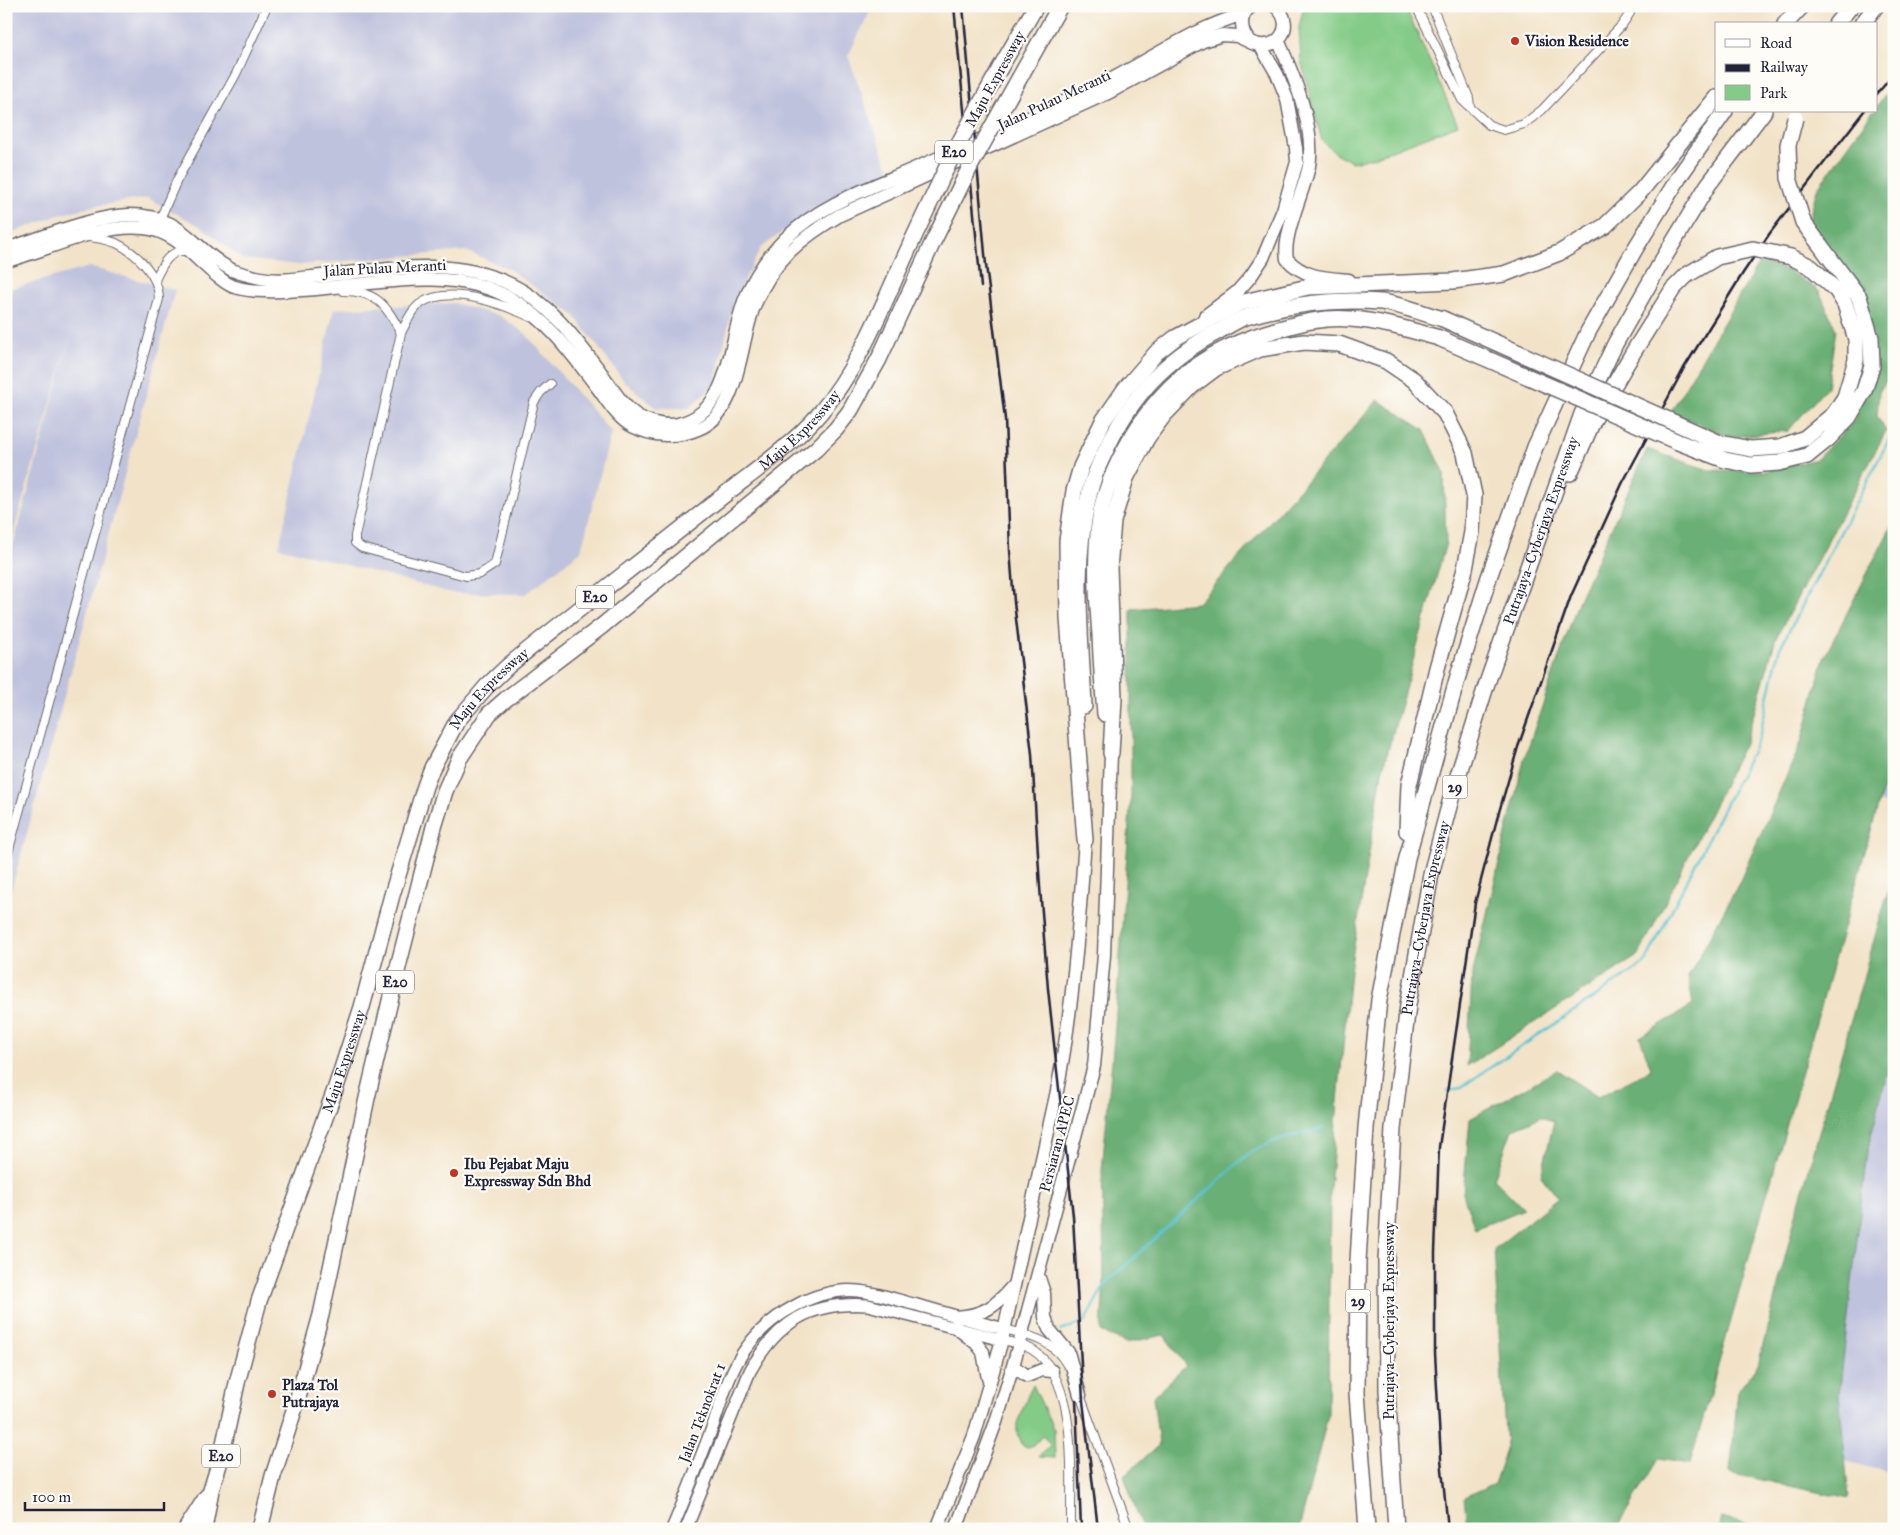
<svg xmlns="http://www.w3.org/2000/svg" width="1900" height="1535" viewBox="0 0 1900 1535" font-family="'IM FELL Great Primer',serif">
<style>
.industrial{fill:#bfc2dd}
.green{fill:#84cb87;stroke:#537661}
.forest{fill:#6baf74;stroke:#466858}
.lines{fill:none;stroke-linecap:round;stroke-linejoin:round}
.stream{stroke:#57c3d1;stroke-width:2.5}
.street-casing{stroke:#6b666c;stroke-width:10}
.secondary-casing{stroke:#6b666c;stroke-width:14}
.primary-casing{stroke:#6b666c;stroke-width:15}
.highway-casing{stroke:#6b666c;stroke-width:18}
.street{stroke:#fff;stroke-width:8}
.secondary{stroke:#fff;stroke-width:11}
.primary{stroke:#fff;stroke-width:12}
.highway{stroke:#fff;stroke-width:15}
.rail{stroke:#22223b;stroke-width:2.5}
.highway-bridge-casing{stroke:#6b666c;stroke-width:18;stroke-linecap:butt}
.highway-bridge{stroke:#fff;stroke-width:15}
.poi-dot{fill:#c8321e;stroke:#fdfcf7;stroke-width:2}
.labels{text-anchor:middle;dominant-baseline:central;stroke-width:4.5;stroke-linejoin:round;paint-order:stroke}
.shield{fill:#fdfcf7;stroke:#646373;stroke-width:1}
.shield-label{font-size:14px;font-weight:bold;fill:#22223b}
.poi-label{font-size:15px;font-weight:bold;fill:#22223b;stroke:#fdfcf7;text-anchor:start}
.street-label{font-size:15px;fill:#22223b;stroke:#fdfcf7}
</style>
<rect width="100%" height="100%" fill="#fdfcf7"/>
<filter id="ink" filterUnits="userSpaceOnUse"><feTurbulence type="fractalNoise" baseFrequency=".02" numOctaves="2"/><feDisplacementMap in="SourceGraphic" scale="10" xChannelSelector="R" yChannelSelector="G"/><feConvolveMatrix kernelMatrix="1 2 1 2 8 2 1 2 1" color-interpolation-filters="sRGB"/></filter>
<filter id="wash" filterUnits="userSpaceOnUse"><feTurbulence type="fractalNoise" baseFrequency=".0096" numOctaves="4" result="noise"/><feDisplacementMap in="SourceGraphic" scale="20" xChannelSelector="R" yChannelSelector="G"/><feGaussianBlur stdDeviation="1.12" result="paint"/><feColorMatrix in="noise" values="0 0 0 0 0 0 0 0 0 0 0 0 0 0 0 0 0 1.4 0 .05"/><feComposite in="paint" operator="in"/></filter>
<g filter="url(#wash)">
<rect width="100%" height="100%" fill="#f2e3c8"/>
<!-- industrial -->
<path class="industrial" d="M6,6H873L848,56L890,172L812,210L761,248L734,300L715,384L689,408H656L624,381L574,315L509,269L466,251L299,265L242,259L203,228L148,198L88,207L59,215L6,235Z
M89,267L175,290L6,910V572L74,324L6,558V290Z
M454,303L500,316L525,333L611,432L581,551L526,594L452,593L279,547L334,309Z
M1894,739V806L1870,800Z
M1894,1052V1474L1787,1446Z"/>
<!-- green -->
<path class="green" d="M1304,6H1405L1458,125L1371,158L1352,162L1335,153L1322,141L1301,61L1299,27Z
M1033,1385L1054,1430L1055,1458L1039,1457L1051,1444L1042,1436L1034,1445L1028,1447L1023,1446L1017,1432V1424L1030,1390Z"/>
<!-- forest -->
<path class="forest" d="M1894,83V369L1879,392L1877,416L1886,431L1776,638L1746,741L1639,955L1467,1066L1472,976L1524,759L1578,602L1647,449L1709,470L1766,471L1817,459L1854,421L1876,342L1809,219L1817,189L1873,111H1876V107Z
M1760,261L1791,272L1819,291L1836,330L1827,387L1788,431L1731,437L1670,413Z
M1378,400L1424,430L1444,472L1446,543L1382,772L1350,971L1330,1188L1328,1416L1299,1529H1143L1124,1476L1159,1445L1153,1397L1186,1366L1164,1335L1126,1343L1101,1332L1104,1279L1102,1170L1115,1027L1131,796V609L1198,603Z
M1894,521V750L1690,1464L1658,1459L1616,1529H1467L1464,1497L1494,1484L1506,1449L1494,1249L1558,1198L1541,1176L1554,1121L1540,1117L1512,1130L1494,1179L1524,1209L1475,1229L1463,1194L1470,1119L1557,1070L1598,1097L1651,1069L1640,1037L1693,1005L1688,977L1739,883L1801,743L1824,658Z
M1894,870V1046L1867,1152L1839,1395L1849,1499L1730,1473L1738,1391L1758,1365L1797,1210Z
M1721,1518L1765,1529H1718Z"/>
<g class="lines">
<!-- stream -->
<path class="stream" d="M1447,1092L1460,1088L1645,963L1759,738L1779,650L1894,430
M1060,1331L1084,1322L1106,1283L1248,1154L1274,1141L1324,1128"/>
</g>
</g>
<g filter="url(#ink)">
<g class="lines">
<defs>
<path id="street" d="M1416,6L1462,100L1489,125L1504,130L1524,124L1542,110L1622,25L1630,13L1631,6
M1432,6L1469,98L1470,107
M160,219L177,180L236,74L267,6
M155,280C162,265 169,249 188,251
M343,291C377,291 386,305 401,333
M531,317C502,304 449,284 420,304C411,311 406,323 401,333L355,536V543L362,548L466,576L480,574L495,564L534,402L541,392L550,384
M6,860L159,299C159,275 137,253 116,243C108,240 98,238 89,237
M1005,1329C1030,1336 1054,1340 1067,1365
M1002,1340C1011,1342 1022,1344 1031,1349C1080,1378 1070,1479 1071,1529
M1079,1392L1129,1529"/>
<path id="secondary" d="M672,1529C687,1494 700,1459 714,1423C723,1397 730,1369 747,1347C770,1315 817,1287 858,1291C878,1293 897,1300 917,1305C946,1313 975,1322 1005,1329
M686,1529L750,1371C777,1322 811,1301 868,1305L1002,1340"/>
<path id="primary" d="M1252,6C1238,15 1240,31 1250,42C1277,55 1298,25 1275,6
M1278,40C1293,74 1316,128 1309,166C1304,192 1282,235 1287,259C1304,278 1326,278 1349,280
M6,249C42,238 92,216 129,215C185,215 191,249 232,270C241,274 251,276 261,278C280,282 301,278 321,276C385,270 451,255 512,285C551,304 577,341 602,374C612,388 622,405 636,415C647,422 665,427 678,424C732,412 728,341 745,299C754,276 768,256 786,238C822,203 873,187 918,167C980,140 1042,113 1102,84C1149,61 1193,28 1244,14
M6,261C49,250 99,223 144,228C177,231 196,261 221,279C225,282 230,286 235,287C244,290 256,291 266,291C342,294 440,259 510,298C547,319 572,354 597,387C607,400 617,418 632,426C653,437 677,438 698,429C741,413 739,341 755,304C773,261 800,238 840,215L1110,92L1203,41L1222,35L1237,36L1250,42
M1205,316L1237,292L1251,276L1263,258L1283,210L1297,162L1296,148L1287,99L1277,74L1260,45
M1038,1275L1044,1293L1045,1317L1049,1329L1068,1352L1080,1395
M956,1317C984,1315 995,1307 1013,1286
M957,1328L976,1343L983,1352L988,1378
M1013,1366L1027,1376L1042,1370L1052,1371
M937,1529L974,1436L1002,1340L1057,1091C1073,1008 1079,924 1085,840
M956,1529L996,1422L1013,1366L1094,1066L1104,955L1111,753"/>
<g id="highway">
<path d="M1785,24L1802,6"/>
<path d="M1836,24L1851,6"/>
<path d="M1862,24L1876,6"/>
<path d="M1000,68L1036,6"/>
<path d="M1020,77L1060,6"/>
<path d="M1570,473L1593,421L1634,351L1673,289L1687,275"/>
<path d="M1084,706C1081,636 1072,564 1089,495C1092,480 1098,466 1105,452C1130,397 1165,359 1219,331C1228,326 1237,320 1246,317C1289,304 1337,299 1381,302C1399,304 1425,314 1443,319"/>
<path d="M1105,714C1103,688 1101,661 1100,635C1097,596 1094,557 1100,518C1103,494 1113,472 1124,451C1160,383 1206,349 1279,329C1303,322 1325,317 1350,319C1380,321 1410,330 1439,338"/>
<path d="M1111,753L1114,698L1109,568L1113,521L1126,478L1147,438L1164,415L1192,386L1216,368L1260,349L1304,342L1339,344L1386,361L1414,380L1445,413L1465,453L1474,495L1472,532L1465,569L1437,668L1409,785L1407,831"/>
<path d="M1085,840L1068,618L1067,541L1074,491L1081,467L1103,421L1125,389L1156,353L1175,338L1240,303L1308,287L1453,281L1504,274L1559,253L1605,226L1640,192L1716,98"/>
<path d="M186,1529L207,1496"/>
<path id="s1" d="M204,1529L211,1490L221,1458L237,1383L259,1301L336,1087L362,1007L392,895L425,786L432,768L457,721L487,686L508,666C576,611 645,558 714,503C749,475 791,447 820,413C862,364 886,296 913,239"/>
<path d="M260,1529L273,1476L297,1401L321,1315L367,1098L400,959L434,827L445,791L459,759L489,714L506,699L602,626L816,449L836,429L850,411L879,359L932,244"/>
<path d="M1367,1529L1357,1393L1358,1261L1366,1128L1379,1000L1407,858L1458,676L1489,577L1535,447L1588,332L1635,249L1681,174L1725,111"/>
<path id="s2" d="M1396,1529L1387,1390L1386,1261L1393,1129L1408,1005L1431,874L1452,795L1486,686L1582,414L1615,344L1662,261L1708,185L1764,111"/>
</g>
</defs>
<!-- street casing -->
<use href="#street" class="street-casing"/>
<!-- secondary casing -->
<use href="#secondary" class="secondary-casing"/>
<!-- primary casing -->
<use href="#primary" class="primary-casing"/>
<!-- highway casing -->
<use href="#highway" class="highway-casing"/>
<!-- street -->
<use href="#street" class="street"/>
<!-- secondary -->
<use href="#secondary" class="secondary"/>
<!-- primary -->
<use href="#primary" class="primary"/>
<!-- highway -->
<use href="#highway" class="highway"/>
<!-- rail -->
<path class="rail" d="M954,6L981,287
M963,6L986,265L1005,419L1010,550L1014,602L1032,754L1040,887L1048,989L1073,1216L1083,1401L1098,1529
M1876,95L1894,74
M1076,1400L1081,1529
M1448,1529L1441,1459L1435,1353V1252L1439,1147L1475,903L1497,819L1518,747L1571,596L1622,484L1684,368L1743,273L1770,233L1864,111"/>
<defs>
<path id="highway-bridge" d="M913,239L953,154L1000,68
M932,244L972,163L1020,77
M1443,319L1720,443L1751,449L1780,447L1805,438L1834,414L1845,397L1856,360V339L1845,304L1837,291L1811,267L1791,257L1753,249L1717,257L1687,275
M1439,338L1678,442L1725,460L1751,465L1779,463L1807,456L1828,439L1849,417L1864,391L1872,366L1871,338L1859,297L1803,222L1789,178L1788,145L1795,118"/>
</defs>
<!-- highway-bridge casing -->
<use href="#highway-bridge" class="highway-bridge-casing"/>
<!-- highway-bridge -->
<use href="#highway-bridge" class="highway-bridge"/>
</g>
</g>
<!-- markers -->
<g class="poi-dot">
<circle cx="1515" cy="41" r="5"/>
<circle cx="454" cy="1173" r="5"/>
<circle cx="272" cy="1394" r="5"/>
</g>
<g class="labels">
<!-- shield labels -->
<g class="shield">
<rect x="935" y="140.5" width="38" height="23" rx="4"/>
<rect x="576" y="585.5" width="38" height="23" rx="4"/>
<rect x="1442.5" y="775.5" width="25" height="23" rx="4"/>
<rect x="376" y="970.5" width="38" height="23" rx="4"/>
<rect x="1345.5" y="1289.5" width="25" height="23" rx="4"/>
<rect x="202" y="1444.5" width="38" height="23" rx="4"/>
</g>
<g class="shield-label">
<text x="954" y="152">E20</text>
<text x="595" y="597">E20</text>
<text x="1455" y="787">29</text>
<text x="395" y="982">E20</text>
<text x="1358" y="1301">29</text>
<text x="221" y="1456">E20</text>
</g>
<!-- poi labels -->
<g class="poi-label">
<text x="1525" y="41">Vision Residence</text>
<text x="464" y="1164">Ibu Pejabat Maju<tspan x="464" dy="17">Expressway Sdn Bhd</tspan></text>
<text x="282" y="1385">Plaza Tol<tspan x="282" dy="17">Putrajaya</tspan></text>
</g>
<!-- street labels -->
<g class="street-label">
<text transform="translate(995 79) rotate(-61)">Maju Expressway</text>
<text transform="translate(1054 100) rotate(-25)">Jalan Pulau Meranti</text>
<text transform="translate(385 268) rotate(-3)">Jalan Pulau Meranti</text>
<text stroke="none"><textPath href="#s1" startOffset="1299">Maju Expressway</textPath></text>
<text stroke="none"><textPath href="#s2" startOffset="1019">Putrajaya–Cyberjaya Expressway</textPath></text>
<text stroke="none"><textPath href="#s1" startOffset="894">Maju Expressway</textPath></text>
<text stroke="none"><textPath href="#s2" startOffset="614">Putrajaya–Cyberjaya Expressway</textPath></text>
<text stroke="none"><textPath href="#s1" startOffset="489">Maju Expressway</textPath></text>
<text transform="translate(1057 1144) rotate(-75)">Persiaran APEC</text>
<text transform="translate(1389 1321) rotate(-90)">Putrajaya–Cyberjaya Expressway</text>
<text transform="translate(702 1413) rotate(-69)">Jalan Teknokrat 1</text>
</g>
</g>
<!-- margin -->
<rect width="1900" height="1535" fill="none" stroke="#fdfcf7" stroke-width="25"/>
<!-- legend -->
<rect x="1715" y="22" width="162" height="90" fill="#fdfcf7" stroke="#a5a5ac"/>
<rect x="1725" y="39" width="25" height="8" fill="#ffffff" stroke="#a5a5ac"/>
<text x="1760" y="48" font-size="15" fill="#22223b">Road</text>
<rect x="1725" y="64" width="25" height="8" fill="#22223b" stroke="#a5a5ac"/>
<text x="1760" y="72" font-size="15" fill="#22223b">Railway</text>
<rect x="1725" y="85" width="25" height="15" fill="#84cb87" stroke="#a5a5ac"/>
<text x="1760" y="98" font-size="15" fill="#22223b">Park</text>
<!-- scale -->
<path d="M25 1502v8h139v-8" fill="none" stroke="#22223b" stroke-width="2.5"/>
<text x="32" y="1502" font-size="15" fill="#22223b" stroke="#fdfcf7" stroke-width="4" paint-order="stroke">100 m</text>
</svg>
